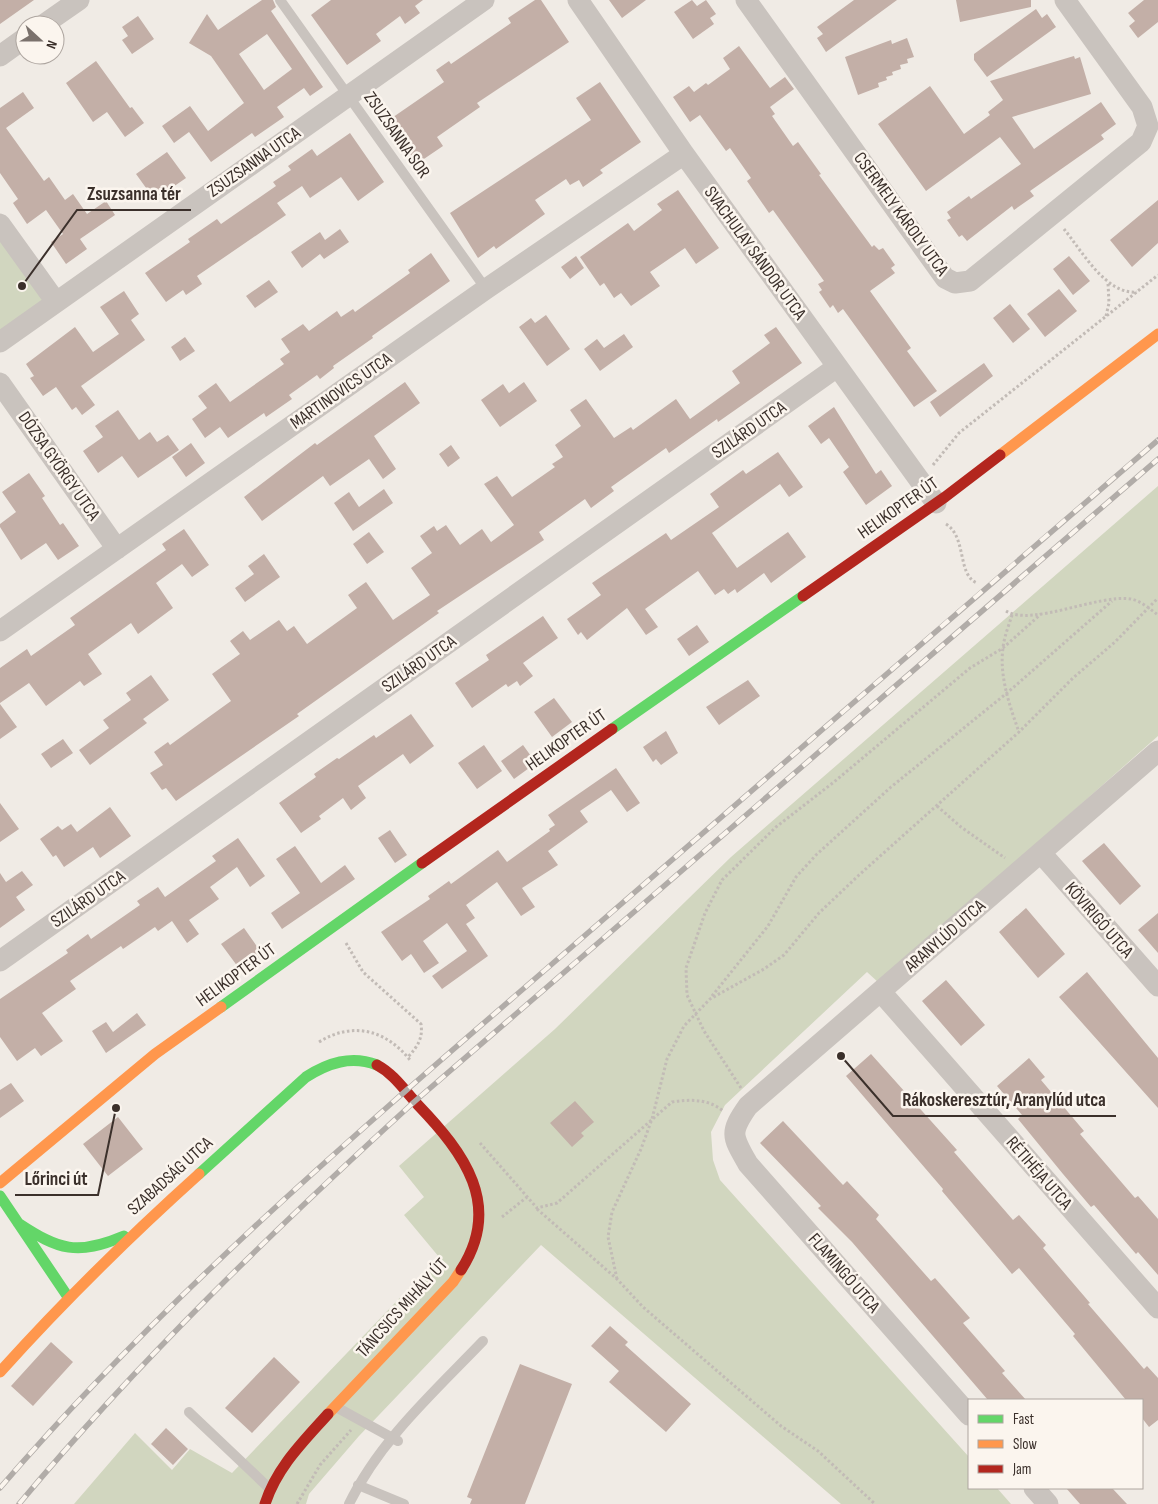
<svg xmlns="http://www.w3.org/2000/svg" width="1158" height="1504" viewBox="0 0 1158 1504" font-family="'Sofia Sans Condensed',sans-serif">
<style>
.green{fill:#d1d6bf}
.building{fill:#c3afa7;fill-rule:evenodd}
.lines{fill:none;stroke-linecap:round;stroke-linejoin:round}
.path{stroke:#c2bbb6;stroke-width:3;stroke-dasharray:2.5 2.5;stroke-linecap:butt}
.lane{stroke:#c9c3be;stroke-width:10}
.street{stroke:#c9c3be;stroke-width:21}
.fast{stroke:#63d668;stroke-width:11}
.slow{stroke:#ff974d;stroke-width:11}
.jam{stroke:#b3261e;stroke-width:11}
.rail-casing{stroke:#b1aca8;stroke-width:5.5}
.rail{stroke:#fbf5ee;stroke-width:4;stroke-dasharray:11;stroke-linecap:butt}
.labels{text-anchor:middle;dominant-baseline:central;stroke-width:5;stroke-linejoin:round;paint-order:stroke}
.street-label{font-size:18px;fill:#3b302b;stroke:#fbf5ee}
.leader{fill:none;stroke:#3b302b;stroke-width:2}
.callout-dot{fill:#3b302b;stroke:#fbf5ee;stroke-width:2}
.callout-label{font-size:19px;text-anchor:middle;font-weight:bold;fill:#3b302b;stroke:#fbf5ee;stroke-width:5;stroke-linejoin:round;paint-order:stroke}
</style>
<rect width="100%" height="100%" fill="#f0ebe5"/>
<!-- green -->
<path class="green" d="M0,224L56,302L0,342Z
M1158,486V736L879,983L867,972L725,1105L711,1132L713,1160L720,1180L969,1457V1488H997L1011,1504H841L541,1245L359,1436L309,1494L306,1504H74L135,1433L172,1470L190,1449L232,1473L439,1257L404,1215L424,1197L399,1166L555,1029L731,857Z"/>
<!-- building -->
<path class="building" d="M0,0H34L0,24Z
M262,0H273L276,7L271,11L323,87L310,96L304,88L277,107L284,117L255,137L252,133L211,162L189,132L174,143L162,126L190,106L208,131L244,103L211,56L189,43L207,14L218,30ZM267,34L292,69L264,90L239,54Z
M331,0H423L415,6L420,13L405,24L400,16L376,34L381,41L347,65L311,15Z
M535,0H541L569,42L477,103L480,107L437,137L443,146L415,165L386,122L444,82L436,70L449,61L451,64L511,23L508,18Z
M609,0H646L622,18Z
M692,0L697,6L706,0L716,14L710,18L714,24L693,39L674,12Z
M854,0H897L826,52L817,38L823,34L817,27Z
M956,0H1031V7L960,22Z
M1144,0H1158V22L1138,38L1129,26L1135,21L1128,13Z
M1036,9L1042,18L1047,14L1056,27L987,77L974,60V54Z
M138,16L154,39L132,54L122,40L128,36L122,27Z
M907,38L914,57L907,59L908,63L900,65L901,69L892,72L893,75L886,77L887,80L878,83L879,87L858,95L845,57L891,40L892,44Z
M739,46L770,88L785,77L794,89L770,107L775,114L772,116L793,146L798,142L821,174L819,175L872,247L874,245L879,250L883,248L895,265L891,268L895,273L870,291L911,348L907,351L937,391L914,407L843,309L838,313L833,305L830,308L819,292L822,290L818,284L824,281L773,210L769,213L747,181L751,178L730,148L726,151L700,115L690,122L673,97L689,86L694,92L706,83L708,85L730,69L723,58Z
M1074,56L1075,59L1080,57L1091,94L1012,117L1034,149L1101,102L1116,124L1101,135L1104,139L1030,191L1034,196L1014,210L1012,206L967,241L962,235L959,237L947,220L951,218L947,212L969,196L971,199L1021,164L1000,137L926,191L878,124L930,86L964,134L990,115L988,112L1003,100L990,81Z
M96,61L130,108L132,107L144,123L125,137L107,112L93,122L66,83Z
M600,82L641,142L600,170L603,173L583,187L579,180L570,185L566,179L535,200L545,214L496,249L494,246L478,258L450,213L591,120L576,98Z
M23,92L34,108L6,128L44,181L49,177L65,200L73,194L87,214L106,201L115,215L80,239L87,249L66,264L51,242L63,234L46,210L27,224L13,203L18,199L0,173V108Z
M350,133L384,182L358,201L341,177L310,198L302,186L277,203L286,215L197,276L202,284L186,295L183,290L166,302L145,273L190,242L188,239L217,219L221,224L276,186L273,182L291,170L288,166L312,149L317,156Z
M167,152L186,178L160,196L155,188L149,192L136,174Z
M678,190L719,248L696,264L685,248L650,272L660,286L631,306L621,293L614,298L604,283L600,286L580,257L628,223L634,231L662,210L657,204Z
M1158,200V243L1132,267L1110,240Z
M340,229L349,242L324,259L320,254L302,268L291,252L320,232L325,240Z
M431,253L450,281L372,336L373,338L333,366L334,368L320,379L317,375L289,395L292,399L266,417L264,413L228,438L220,427L205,438L192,419L207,408L198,396L216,383L230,402L284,364L280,359L290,352L281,339L303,324L309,331L337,311L341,317L353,309L355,312L410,273L408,270Z
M576,256L584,268L570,279L561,267Z
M1069,256L1090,281L1073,295L1053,269Z
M269,280L278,292L255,308L246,296Z
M1059,289L1077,311L1045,337L1027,314Z
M124,291L139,314L131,320L145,340L81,386L95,405L82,415L76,407L72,410L56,387L43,396L30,378L34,376L26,364L75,327L93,352L119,334L100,307Z
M1010,304L1030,329L1013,343L993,318Z
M546,315L570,349L547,366L519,327L531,318L535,323Z
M776,327L802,363L718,422L717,419L669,453L666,448L611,487L614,491L591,508L585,499L539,532L544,540L437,611L439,613L297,714L299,716L176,801L166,788L162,790L150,773L163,765L154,752L168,742L170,745L231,701L212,674L240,654L230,641L243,631L250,640L279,620L287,631L294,626L307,644L357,608L348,595L366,582L393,620L430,595L411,568L432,553L420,536L434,526L437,531L446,525L460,545L482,529L491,542L514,525L484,484L497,476L512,497L555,467L552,464L563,457L555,445L581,426L570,410L586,399L614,438L631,427L633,430L676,399L690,419L740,383L732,371L770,343L764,335Z
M624,334L633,347L600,371L584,349L597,339L604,348Z
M185,337L195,351L180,361L171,347Z
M984,363L993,376L940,417L930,402Z
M405,382L420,403L374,436L396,469L383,479L369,459L330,486L323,476L262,521L244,497L315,443L317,445Z
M524,382L537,401L500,427L481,400L503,384L509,393Z
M834,407L876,474L881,470L892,486L866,505L843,472L849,467L829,438L821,444L808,426Z
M118,410L139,440L150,432L157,442L168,435L179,450L138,478L122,456L98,473L83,451L103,437L95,426Z
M191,443L205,463L186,477L172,457Z
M451,445L460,458L448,467L439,454Z
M778,452L803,487L789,497L780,484L712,533L737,568L788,532L806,557L771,583L764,573L737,593L735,589L728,594L724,589L715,595L698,571L645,609L658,627L646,635L627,608L587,640L581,632L578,635L567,619L601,595L592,583L666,533L671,540L719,507L710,494L743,470L746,474Z
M29,473L45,496L42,498L60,525L63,523L79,546L58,560L46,543L21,560L0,527V524L16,512L2,492Z
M384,489L393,503L353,531L334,503L349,492L359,507Z
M184,529L209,565L192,577L182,564L156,583L173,608L138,634L131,623L88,654L102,674L84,686L80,681L46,706L29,683L0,703V668L27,649L31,656L75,625L70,618L166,550L162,544Z
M369,532L384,552L367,564L353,544Z
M264,554L280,577L245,602L235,588L254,574L248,566Z
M543,616L558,638L523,663L533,676L520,686L517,681L508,687L506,684L472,708L455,683L489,660L486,655Z
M697,625L709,642L689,656L677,639Z
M151,675L169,700L143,719L147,723L90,765L79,750L109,728L103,720L131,700L126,693Z
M748,680L760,696L719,725L706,707Z
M554,698L572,722L552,737L534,712Z
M0,704L17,727L0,739Z
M411,714L434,746L410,764L403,754L358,786L366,798L351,810L343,798L319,816L321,819L301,833L279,803L316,777L314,774L337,758L339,759L374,735L376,738Z
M666,731L678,753L661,765L656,759L653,762L643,747Z
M63,739L73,753L51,768L41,754Z
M484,745L502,771L477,789L458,763Z
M523,745L536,763L514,779L501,761Z
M616,768L640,803L627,812L611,790L580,811L588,822L548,851L558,865L522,888L535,907L521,916L497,882L466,905L475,918L466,924L488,956L442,989L432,976L467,951L447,923L423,941L439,963L424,973L411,954L402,961L381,932L430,899L428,896L449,881L451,884L498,850L507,862L550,831L549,829L555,825L548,815Z
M0,803L19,829L0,842Z
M110,807L131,836L100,858L93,847L64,867L56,855L53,857L40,839L58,826L62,830L71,824L77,832Z
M390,830L407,855L395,863L378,838Z
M238,838L265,876L250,887L237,867L210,887L219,899L189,920L199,934L187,943L172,921L158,931L155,927L123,949L121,946L70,981L76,989L42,1013L63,1041L41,1056L35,1048L17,1061L0,1037V999L68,953L66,950L88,934L91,939L140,905L137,901L158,887L165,897L216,861L212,856Z
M1104,843L1141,886L1120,905L1082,861Z
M295,846L321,883L345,865L355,879L282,929L271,913L300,893L276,859Z
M22,871L33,885L16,897L25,910L0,928V873L6,882Z
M1026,908L1065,954L1038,978L999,932Z
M1158,913V953L1138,930Z
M244,928L263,955L241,971L221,944Z
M1087,972L1158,1058V1108L1059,997Z
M946,980L985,1025L961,1046L922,1001Z
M137,1013L146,1025L106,1053L92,1031L106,1022L113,1032Z
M871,1054L957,1150L954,1152L1013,1220L1019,1215L1046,1245L1043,1248L1090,1303L1088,1304L1144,1369L1147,1366L1158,1378V1420L1149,1427L1142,1418V1400H1126L1073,1336L1075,1334L1019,1268L1012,1274L942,1191L943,1189L846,1076Z
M1029,1058L1045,1077L1041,1080L1084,1131L1080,1134L1135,1198L1138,1196L1158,1219V1275L1138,1252L1136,1254L1094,1205L1091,1207L1063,1174L1018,1119L1022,1115L997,1086Z
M11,1083L24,1101L0,1118V1090Z
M575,1101L594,1122L581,1133L584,1136L572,1147L550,1123Z
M118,1117L143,1149L108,1176L83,1144Z
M783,1121L843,1185L847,1181L879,1215L876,1219L931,1281L935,1278L970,1318L963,1323L1005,1371L1002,1373L1026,1400H988L852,1242L818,1208L821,1206L760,1143Z
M610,1326L628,1342L625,1345L691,1404L666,1432L609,1382L619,1371L591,1346Z
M51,1342L73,1362L33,1406L11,1386Z
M274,1357L300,1382L252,1433L225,1408Z
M520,1364L572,1384L525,1504H470L472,1499L467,1497Z
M166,1428L188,1449L173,1465L151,1444Z
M1066,1488H1112L1127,1504H1080Z"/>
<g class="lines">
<!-- path -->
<path class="path" d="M1064,229C1082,251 1106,295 1137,292
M1106,316L1109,303L1108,283
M933,465L959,433L1158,275
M946,524C967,537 957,575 977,583
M1006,611C1032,627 1097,594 1131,599C1141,601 1150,609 1158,615
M1012,615C1009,625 1004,637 1003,648C999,676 1010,707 1019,732
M937,806L961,827L1005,858
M346,943L363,972L421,1024C423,1038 418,1046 408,1057
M712,996L768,926L796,877L816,855L891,787L1007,693L1112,601
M319,1042C353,1021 386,1030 410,1060
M741,1088L704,1031L687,995L686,968L705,913L722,880L776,827L834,782L970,668L1003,648L1041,614
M480,1143L537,1208L557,1203L672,1102C690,1099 709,1099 723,1111
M537,1209L617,1279L643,1307L781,1426L818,1451L875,1504
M502,1217L527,1197
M617,1279L608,1237L612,1212L641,1149L652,1119L667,1059L684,1026L710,999L764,969L784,955L819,913L859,875L1019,732L1073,678L1115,642L1158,598
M297,1504L320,1465L351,1430"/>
<!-- lane -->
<path class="lane" d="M280,0L486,289
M336,1407L398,1441
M189,1412L269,1488
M358,1485L404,1504
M349,1504C379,1441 435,1391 483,1341"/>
<!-- street -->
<path class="street" d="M578,0L684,154L936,503
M746,0L945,278L955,283L970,281L1141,142L1148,126L1142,107L1065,0
M43,25L79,0
M0,56L25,38
M0,224L56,302
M0,342L484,0
M0,383L117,549
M0,631L486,289L684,154
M1041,853L1158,986
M0,961L837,367
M881,992L1158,1308
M969,1415L748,1164C732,1136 729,1133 748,1106L1158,751
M1034,1488L1048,1504"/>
<!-- fast -->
<path class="fast" d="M612,729L803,596
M221,1007L422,863
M199,1174L306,1077C328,1063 351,1055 377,1065
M0,1196L68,1297
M18,1223C59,1250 77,1256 124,1236"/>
<!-- slow -->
<path class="slow" d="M1000,455L1158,334
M0,1183L155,1054L221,1007
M0,1372C63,1302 129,1237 199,1174
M328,1414L453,1282L461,1270"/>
<!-- jam -->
<path class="jam" d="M803,596L945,497L1000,455
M422,863L612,729
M377,1065C394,1074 405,1091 418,1105C464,1153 503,1205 461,1270
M265,1504C277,1467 303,1442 328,1414"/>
<defs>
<path id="rail" d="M0,1488C166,1295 360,1130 552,964C754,789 955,614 1158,440
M19,1504C140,1359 275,1229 414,1102L1158,459"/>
</defs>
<!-- rail casing -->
<use href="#rail" class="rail-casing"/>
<!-- rail -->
<use href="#rail" class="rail"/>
</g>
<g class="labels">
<!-- street labels -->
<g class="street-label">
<text transform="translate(397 135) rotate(55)">ZSUZSANNA SOR</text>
<text transform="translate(254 162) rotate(-35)">ZSUZSANNA UTCA</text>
<text transform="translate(901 214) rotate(54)">CSERMELY KÁROLY UTCA</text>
<text transform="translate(755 253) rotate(54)">SVACHULAY SÁNDOR UTCA</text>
<text transform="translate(341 391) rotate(-35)">MARTINOVICS UTCA</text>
<text transform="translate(749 430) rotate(-35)">SZILÁRD UTCA</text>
<text transform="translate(59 466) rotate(55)">DÓZSA GYÖRGY UTCA</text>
<text transform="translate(898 508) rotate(-35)">HELIKOPTER ÚT</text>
<text transform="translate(419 664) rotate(-35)">SZILÁRD UTCA</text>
<text transform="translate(566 740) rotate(-35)">HELIKOPTER ÚT</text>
<text transform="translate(88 899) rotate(-35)">SZILÁRD UTCA</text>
<text transform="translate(1099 920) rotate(49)">KÖVIRIGÓ UTCA</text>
<text transform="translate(945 936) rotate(-41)">ARANYLÚD UTCA</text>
<text transform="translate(236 975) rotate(-36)">HELIKOPTER ÚT</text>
<text transform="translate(1039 1173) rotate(49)">RÉTIHÉJA UTCA</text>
<text transform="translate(170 1176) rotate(-42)">SZABADSÁG UTCA</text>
<text transform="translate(844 1273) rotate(49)">FLAMINGÓ UTCA</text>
<text transform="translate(402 1308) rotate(-48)">TÁNCSICS MIHÁLY ÚT</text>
</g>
</g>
<!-- callouts -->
<path class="leader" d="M22 286L77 210H191M841 1056L893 1116H1116M116 1108L98 1195H15"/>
<g class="callout-dot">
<circle cx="22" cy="286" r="5"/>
<circle cx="841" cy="1056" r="5"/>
<circle cx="116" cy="1108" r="5"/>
</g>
<g class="callout-label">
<text x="134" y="200">Zsuzsanna tér</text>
<text x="1004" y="1106">Rákoskeresztúr, Aranylúd utca</text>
<text x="56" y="1185">Lőrinci út</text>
</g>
<!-- legend -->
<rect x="968" y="1399" width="175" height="90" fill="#fbf5ee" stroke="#aea6a0"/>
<rect x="978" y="1415" width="25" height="8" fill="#63d668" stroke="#aea6a0"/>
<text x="1013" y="1424" font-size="15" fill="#3b302b">Fast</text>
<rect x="978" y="1440" width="25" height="8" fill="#ff974d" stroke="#aea6a0"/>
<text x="1013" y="1449" font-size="15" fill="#3b302b">Slow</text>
<rect x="978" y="1465" width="25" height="8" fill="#b3261e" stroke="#aea6a0"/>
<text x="1013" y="1474" font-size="15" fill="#3b302b">Jam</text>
<!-- north arrow -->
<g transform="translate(40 40) rotate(111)"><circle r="24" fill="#fbf5ee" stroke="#aea6a0"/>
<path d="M0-4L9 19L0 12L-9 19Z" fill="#7a716c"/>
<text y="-8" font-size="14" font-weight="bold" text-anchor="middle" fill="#3b302b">N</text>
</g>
</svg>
